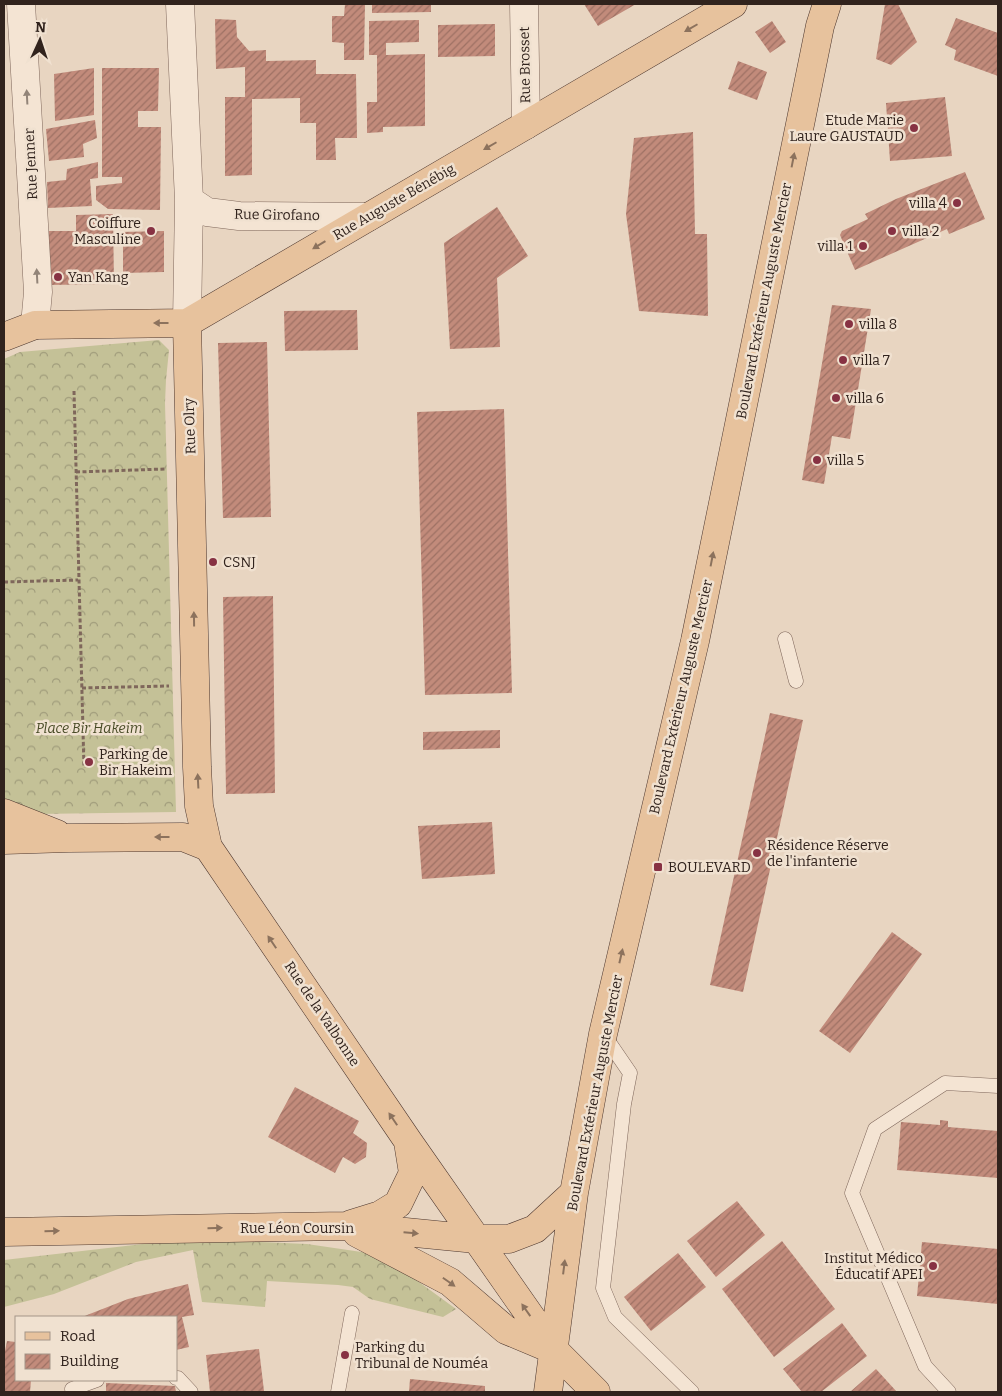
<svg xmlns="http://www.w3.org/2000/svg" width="1002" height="1396" viewBox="0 0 1002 1396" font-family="Bitter,serif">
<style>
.forest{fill:url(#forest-crowns)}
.building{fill:url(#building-hatch)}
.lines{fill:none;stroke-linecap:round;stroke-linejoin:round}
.service-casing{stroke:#7f675b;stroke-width:15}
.minor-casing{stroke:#7f675b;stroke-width:29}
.tertiary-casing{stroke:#7f675b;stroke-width:29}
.primary-casing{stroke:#4d372f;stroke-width:29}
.path{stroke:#7f675b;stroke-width:3;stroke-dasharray:4 2.5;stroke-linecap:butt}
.service{stroke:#f4e4d3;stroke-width:14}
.minor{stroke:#f4e4d3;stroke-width:28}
.tertiary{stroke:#f4e4d3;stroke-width:28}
.primary{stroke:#e7c29d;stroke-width:28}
.oneway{fill:#8c725d}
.oneway2{fill:#928478}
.poi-dot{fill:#873243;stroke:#f0e1d0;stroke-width:2}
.labels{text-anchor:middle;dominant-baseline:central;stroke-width:5;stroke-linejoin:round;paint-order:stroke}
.street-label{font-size:14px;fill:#31231d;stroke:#f0e1d0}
.poi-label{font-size:14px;fill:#31231d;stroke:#f0e1d0;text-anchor:start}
.park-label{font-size:14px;font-style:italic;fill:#484b26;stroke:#f0e1d0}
</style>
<defs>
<pattern id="forest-crowns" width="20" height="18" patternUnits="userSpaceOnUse" patternTransform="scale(1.25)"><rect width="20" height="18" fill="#c4c197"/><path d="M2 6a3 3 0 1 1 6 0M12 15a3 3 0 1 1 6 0" fill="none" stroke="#a09c7b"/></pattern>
<pattern id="building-hatch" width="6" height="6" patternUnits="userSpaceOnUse" patternTransform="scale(1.25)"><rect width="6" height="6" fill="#c28b7b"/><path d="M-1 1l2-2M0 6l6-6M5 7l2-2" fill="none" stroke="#9e7164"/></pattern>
</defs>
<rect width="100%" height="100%" fill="#e8d5c1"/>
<!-- forest -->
<path class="forest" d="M159,340L169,350L166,380L165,403L176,812L38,814L4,800V359L20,352Z
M186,1239L307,1244L382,1255L456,1309L443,1317L370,1299L353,1287L338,1285L267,1281L265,1307L202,1302L193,1250L136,1262L54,1294L4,1307V1260Z"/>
<!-- building -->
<path class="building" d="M345,4H365L364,60H344V43L332,42V16H344Z
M372,4H431V12L372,13Z
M584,4H636L598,26Z
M885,4H898L917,42L891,65L876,59Z
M956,18L998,33V76L954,60L956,50L945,45Z
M215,19L236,20L237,37L249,51L266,50V61L316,60V74H356L357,138H335L336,160H316V123H300V98L252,99V175L225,176V97H245V67L216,69Z
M419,20V42L386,43V55L425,54V126L383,127V132L367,133V102H377V55H369V21Z
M772,21L786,42L770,53L755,32Z
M495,24V56L438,57V25Z
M738,61L767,72L757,100L728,89Z
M94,68V115L55,121L54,74Z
M102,68H159L158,111H138V127H161L160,210L108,209L96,200V186L122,183V177H102Z
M945,97L952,156L890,161L886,103Z
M95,120L97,138L83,144L84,157L49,161L46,129Z
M693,132L695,234H707L708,316L639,311L626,214L634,138Z
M98,162V178L90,179L92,206L48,208L47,182L66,180L67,169Z
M965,172L985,219L949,234L947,229L855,270L840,235L842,231L868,219L865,214L896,199Z
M497,207L528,256L497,278L500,347L450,349L444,243Z
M113,214L114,284L48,285L47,231H76V215Z
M164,231V272L123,273V232Z
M832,305L871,309L850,439L832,436L824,484L802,480Z
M357,310L358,350L285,351L284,311Z
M267,342L271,517L223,518L218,343Z
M504,409L512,693L425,695L417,412Z
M273,596L275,793L226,794L223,597Z
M770,713L803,720L743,992L710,985Z
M500,730V748L423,750V732Z
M492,822L495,874L422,879L418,826Z
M892,932L922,954L850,1053L819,1031Z
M295,1087L359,1121L353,1133L367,1143L366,1157L355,1164L343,1157L335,1173L268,1137Z
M940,1120L948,1121V1127L998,1131V1178L897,1170L901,1122L940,1125Z
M737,1201L765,1235L716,1277L687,1241Z
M782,1241L835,1309L774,1357L722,1289Z
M922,1242L998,1249V1304L917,1296Z
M678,1253L706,1287L651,1331L624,1297Z
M188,1284L194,1315L182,1317L189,1347L176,1350V1317H82L128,1299Z
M842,1323L867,1356L821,1392H802L783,1369Z
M7,1341L16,1342V1380H31L30,1392H4V1356Z
M259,1349L264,1391L210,1392L206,1355Z
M876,1369L897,1392H850Z
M410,1379L485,1386V1392H409Z
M106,1383L175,1386L176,1392H106Z"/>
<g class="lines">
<defs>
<path id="service" d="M785,639L796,681
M604,1035L630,1073L624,1104L603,1288L615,1317L692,1392
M176,1378H178L191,1392
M72,1389L97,1380
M338,1392L352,1313
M949,1392L925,1366L852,1193L875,1129L945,1083L998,1086"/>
<path id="minor" d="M21,4L38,292L35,325
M524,4L526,125"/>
<path id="tertiary" d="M180,4L189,200L187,323
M189,200L207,212L239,216L368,217"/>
<path id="primary" d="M187,323L197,767L199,806L208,847
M4,337L35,325L187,323L733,4
M4,813L57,834
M4,840L68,838L183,837L208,847L408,1141L554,1350L596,1392
M351,1224L380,1215L398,1204L413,1173L408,1142
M4,1232L345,1226L476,1239H509L535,1229L574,1193
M357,1233L450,1282L506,1330L554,1350
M548,1392L574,1193L603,1034L695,641L820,26L827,4"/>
</defs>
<!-- service casing -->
<use href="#service" class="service-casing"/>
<!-- minor casing -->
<use href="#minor" class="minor-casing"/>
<!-- tertiary casing -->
<use href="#tertiary" class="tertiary-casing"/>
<!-- primary casing -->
<use href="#primary" class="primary-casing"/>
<!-- path -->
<path class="path" d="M74,391L84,768
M76,472L165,469
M4,582L78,580
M82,688L169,686"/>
<!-- service -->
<use href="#service" class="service"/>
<!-- minor -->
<use href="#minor" class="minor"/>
<!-- tertiary -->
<use href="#tertiary" class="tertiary"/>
<!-- primary -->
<use href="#primary" class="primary"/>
</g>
<!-- one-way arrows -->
<defs><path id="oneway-solid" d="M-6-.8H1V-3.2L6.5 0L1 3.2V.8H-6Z" transform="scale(1.25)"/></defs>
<g class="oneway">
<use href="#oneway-solid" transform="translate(691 28) rotate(150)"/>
<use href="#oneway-solid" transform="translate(490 146) rotate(150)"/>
<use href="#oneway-solid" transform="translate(793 160) rotate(-79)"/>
<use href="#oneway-solid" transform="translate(319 245) rotate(149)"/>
<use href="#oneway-solid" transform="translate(161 323) rotate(-180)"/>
<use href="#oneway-solid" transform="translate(712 559) rotate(-79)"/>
<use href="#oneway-solid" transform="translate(194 619) rotate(-91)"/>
<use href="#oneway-solid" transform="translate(198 781) rotate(-93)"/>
<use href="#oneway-solid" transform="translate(162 837) rotate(180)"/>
<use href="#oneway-solid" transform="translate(272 942) rotate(-124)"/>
<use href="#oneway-solid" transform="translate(621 956) rotate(-77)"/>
<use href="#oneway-solid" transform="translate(393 1119) rotate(-124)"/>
<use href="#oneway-solid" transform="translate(215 1228) rotate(-1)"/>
<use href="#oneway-solid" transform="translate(52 1231) rotate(-1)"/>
<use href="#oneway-solid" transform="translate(411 1233) rotate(5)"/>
<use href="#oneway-solid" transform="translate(564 1267) rotate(-83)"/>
<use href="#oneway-solid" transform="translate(449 1282) rotate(35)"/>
<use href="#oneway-solid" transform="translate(526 1310) rotate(-125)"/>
</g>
<g class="oneway2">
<use href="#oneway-solid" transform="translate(27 97) rotate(-93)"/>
<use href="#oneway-solid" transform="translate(37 276) rotate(-93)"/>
</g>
<!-- markers -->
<g class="poi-dot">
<circle cx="914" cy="128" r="5"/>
<circle cx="957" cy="203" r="5"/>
<circle cx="151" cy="231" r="5"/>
<circle cx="892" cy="231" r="5"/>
<circle cx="863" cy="246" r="5"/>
<circle cx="58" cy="277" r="5"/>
<circle cx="849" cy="324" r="5"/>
<circle cx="843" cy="360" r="5"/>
<circle cx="836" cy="398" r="5"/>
<circle cx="817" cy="460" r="5"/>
<circle cx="213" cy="562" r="5"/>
<circle cx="89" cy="762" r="5"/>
<circle cx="757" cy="853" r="5"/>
<rect x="653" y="862" width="10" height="10" rx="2.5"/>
<circle cx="933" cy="1266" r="5"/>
<circle cx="345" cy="1355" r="5"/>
</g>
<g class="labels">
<!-- street labels -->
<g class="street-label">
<text transform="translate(525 65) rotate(-91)">Rue Brosset</text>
<text transform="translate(31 164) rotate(-93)">Rue Jenner</text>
<text transform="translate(394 202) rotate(-30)">Rue Auguste Bénébig</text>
<text transform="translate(277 215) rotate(1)">Rue Girofano</text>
<text transform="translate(764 301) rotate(-79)">Boulevard Extérieur Auguste Mercier</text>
<text transform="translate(190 426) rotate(-92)">Rue Olry</text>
<text transform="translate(681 697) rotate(-77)">Boulevard Extérieur Auguste Mercier</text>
<text transform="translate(322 1014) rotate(56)">Rue de la Valbonne</text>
<text transform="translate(595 1093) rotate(-79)">Boulevard Extérieur Auguste Mercier</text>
<text x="297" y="1228">Rue Léon Coursin</text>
</g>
<!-- poi labels -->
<g class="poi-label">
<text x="904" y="120" text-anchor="end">Etude Marie<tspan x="904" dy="16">Laure GAUSTAUD</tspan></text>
<text x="947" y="203" text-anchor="end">villa 4</text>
<text x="141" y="223" text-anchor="end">Coiffure<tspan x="141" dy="16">Masculine</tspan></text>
<text x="902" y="231">villa 2</text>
<text x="853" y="246" text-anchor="end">villa 1</text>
<text x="68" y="277">Yan Kang</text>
<text x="859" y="324">villa 8</text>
<text x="853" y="360">villa 7</text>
<text x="846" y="398">villa 6</text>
<text x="827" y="460">villa 5</text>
<text x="223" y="562">CSNJ</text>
<text x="99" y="754">Parking de<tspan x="99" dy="16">Bir Hakeim</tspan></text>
<text x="767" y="845">Résidence Réserve<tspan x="767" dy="16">de l'infanterie</tspan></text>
<text x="668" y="867">BOULEVARD</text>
<text x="923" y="1258" text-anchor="end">Institut Médico<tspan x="923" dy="16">Éducatif APEI</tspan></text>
<text x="355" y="1347">Parking du<tspan x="355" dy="16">Tribunal de Nouméa</tspan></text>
</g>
<!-- park labels -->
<g class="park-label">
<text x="89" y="728">Place Bir Hakeim</text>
</g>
</g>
<!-- border -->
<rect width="1002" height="1396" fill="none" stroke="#31231d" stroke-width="10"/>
<!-- legend -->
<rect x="15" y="1316" width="162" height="65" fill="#f0e1d0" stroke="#a49588"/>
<rect x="25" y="1332" width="25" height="8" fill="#e7c29d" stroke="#a49588"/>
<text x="60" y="1341" font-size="15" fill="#31231d">Road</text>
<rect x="25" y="1354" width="25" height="15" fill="url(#building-hatch)" stroke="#a49588"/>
<text x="60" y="1366" font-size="15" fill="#31231d">Building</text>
<!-- north arrow -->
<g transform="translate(40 40) rotate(3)" stroke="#f0e1d0" stroke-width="4" paint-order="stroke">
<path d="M0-4L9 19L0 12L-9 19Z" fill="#31231d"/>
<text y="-8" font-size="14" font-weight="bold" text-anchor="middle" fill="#31231d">N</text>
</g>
</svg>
